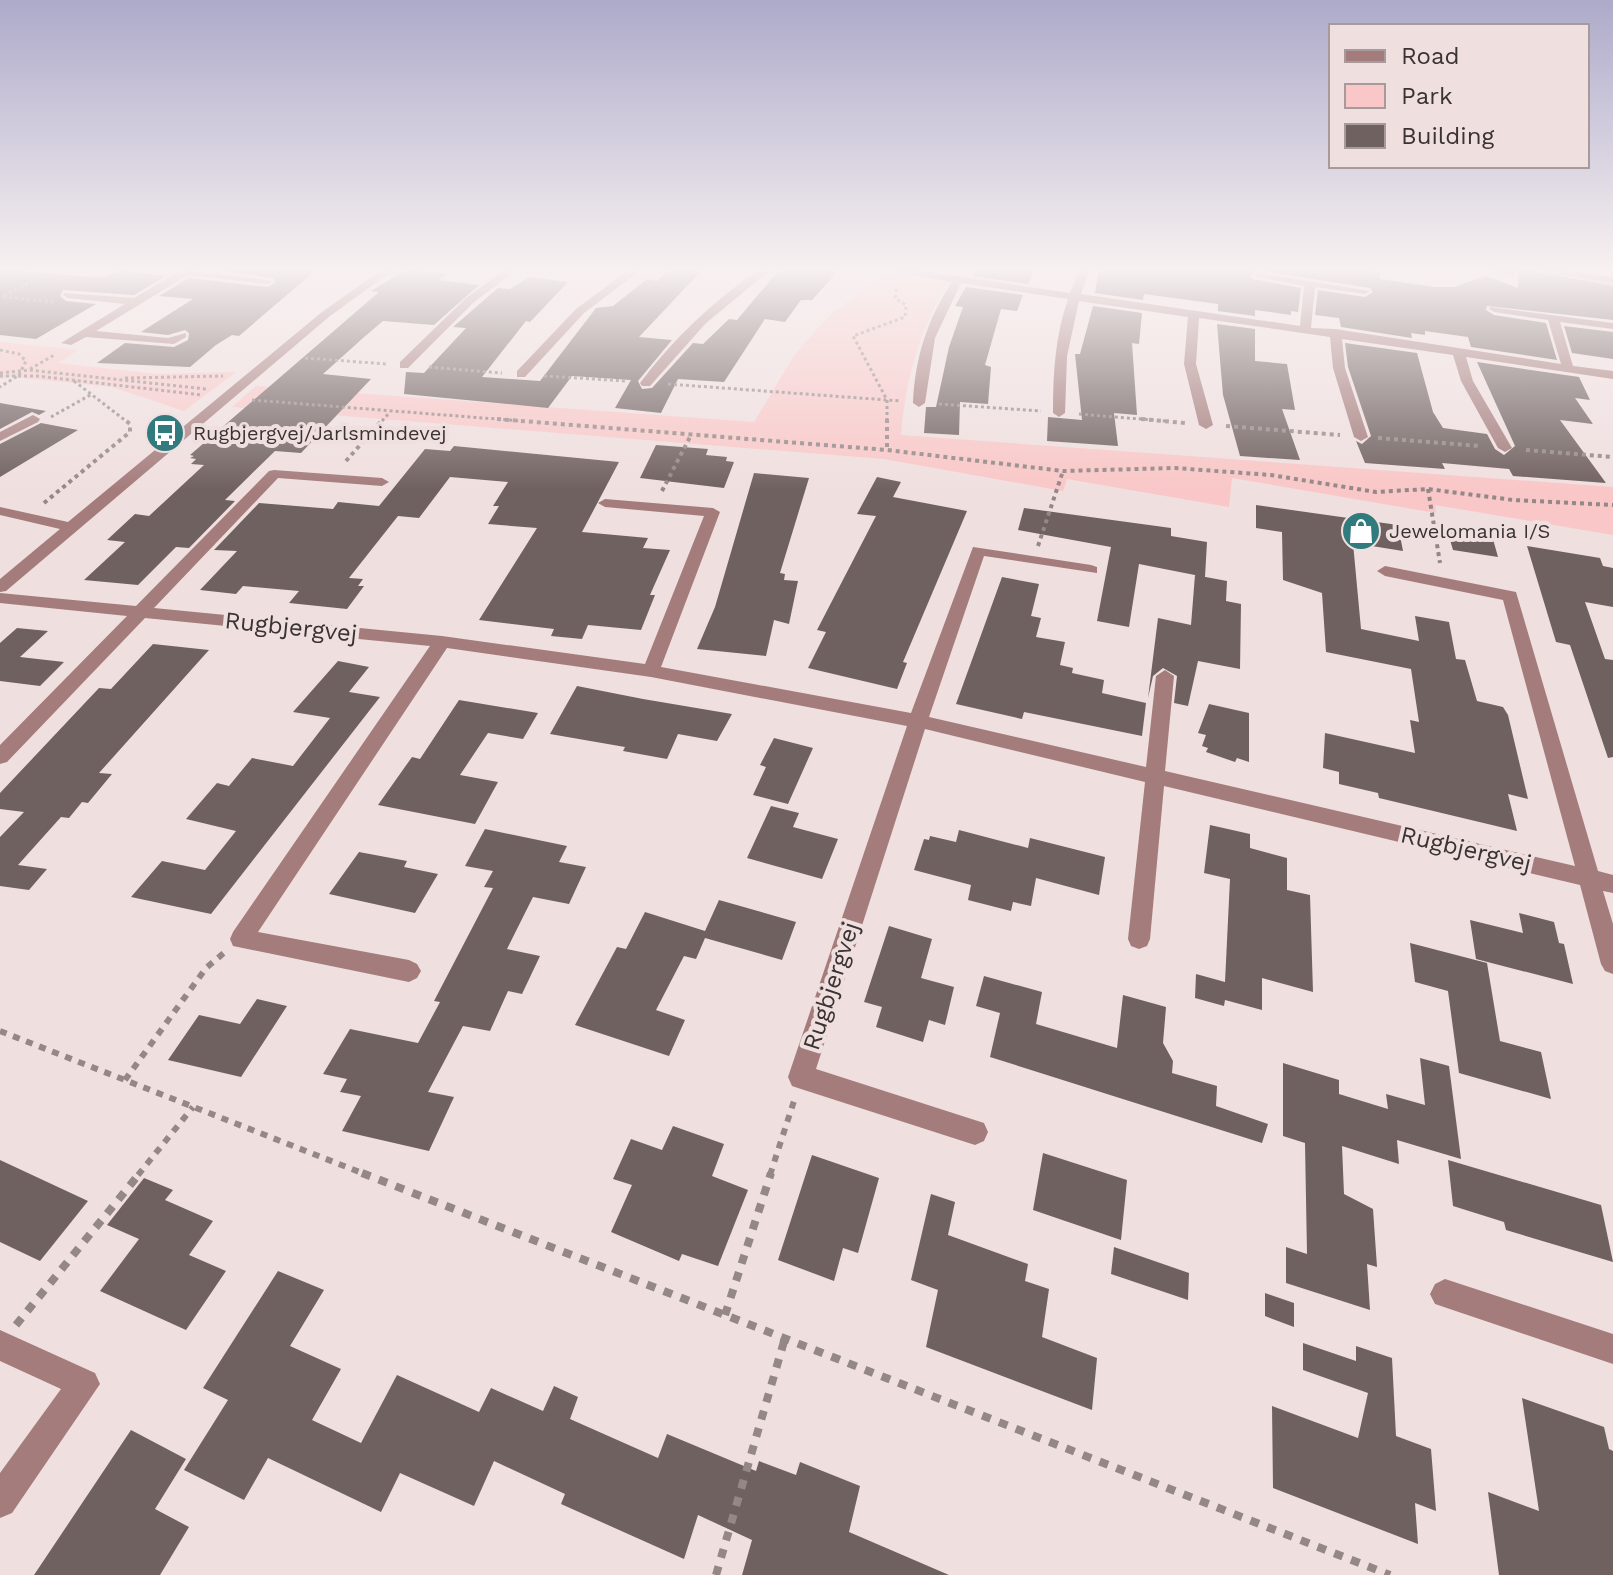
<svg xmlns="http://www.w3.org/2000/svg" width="1613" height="1575" viewBox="0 0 1613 1575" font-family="'Work Sans',sans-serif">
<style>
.green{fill:#f9c7c7}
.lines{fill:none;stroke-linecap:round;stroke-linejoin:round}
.stream{stroke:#f59a9c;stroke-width:5}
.building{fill:#6f6160}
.path-far3{stroke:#938787;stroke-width:3;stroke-dasharray:3 3;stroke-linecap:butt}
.path-far2{stroke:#938787;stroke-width:4;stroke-dasharray:4 4;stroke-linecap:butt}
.path-far1{stroke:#938787;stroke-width:6;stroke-dasharray:7 7;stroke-linecap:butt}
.path{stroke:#938787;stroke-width:8;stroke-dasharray:9 9;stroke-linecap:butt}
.minor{fill:#a47c7c;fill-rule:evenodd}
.labels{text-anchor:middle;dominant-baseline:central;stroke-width:8;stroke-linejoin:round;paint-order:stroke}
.far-poi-label{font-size:20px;fill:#3a3333;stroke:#f0dfdf;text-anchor:start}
.street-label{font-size:24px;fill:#3a3333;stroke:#f0dfdf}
</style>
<rect width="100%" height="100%" fill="#f0dfdf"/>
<!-- green -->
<path class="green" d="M884,274L947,283C919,334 906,376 901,435L1613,487V535L1435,505L1436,513L1232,478L1229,507L1067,479L1063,491L884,459L232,407L256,386L754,422L795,354L830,315Z
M0,342L78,350L58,363L157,374L236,372L184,411L112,387L12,377L0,379Z"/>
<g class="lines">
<!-- stream -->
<path class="stream" d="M1494,269L1530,274
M1585,281L1613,285"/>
</g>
<!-- building -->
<path class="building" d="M0,269L93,277L108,276L118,270L166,276L134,295L63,290L60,296L66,301L96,304L36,339L0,335Z
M208,269H317L239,336L232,335L216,345L190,367L97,363L125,343L174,347L188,340L189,333L185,330L168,335L141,332L193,299L159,296L189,278L268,287L276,282L273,278Z
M407,269L447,274L438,280L479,285L434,325L383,321L363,338L323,374L371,379L301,453L275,451L225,500L235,501L189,548L176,547L138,585L84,580L125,542L107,540L135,514L149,516L204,465L191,464L196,459L190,458L194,456L190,455L379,292L371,291Z
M670,269H703L639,337L672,340L638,381L642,389L652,388L693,343L703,344L729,319L737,320L779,270L840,269L812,300H801L785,322L765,319L724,382L678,379L661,413L615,408L631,380L572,376L548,408L404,394L406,372L424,373L466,328L453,327L498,288L510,289L529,277L568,282L530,322L526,321L482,377L540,381L596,308L613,306L647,279L657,281Z
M977,269H1034L1028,284L973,276Z
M1099,269H1365L1380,272V279L1435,287H1454L1486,276L1518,288L1519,269H1522L1613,286V320L1487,306L1486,310L1494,315L1546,323L1557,360L1471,347L1468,337L1425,331V335L1411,333L1412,338L1341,327L1339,318L1315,315L1318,290L1365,297L1373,292L1370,288L1257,270L1251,275L1253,279L1301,288L1298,312L1291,311V315L1255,310V316L1218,311V304L1144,294L1143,300L1095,293Z
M966,287L1023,295L1017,311L1001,309L985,365L991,367L988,404L960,402L959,435L924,433L926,407H936L949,347L963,307L955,306Z
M1093,306L1142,313L1139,344L1132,343L1137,415L1114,413L1118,446L1047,441L1048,417L1082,420L1075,354H1080Z
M1217,324L1255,329V361L1287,364L1295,410L1282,409L1300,460L1240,456L1223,395Z
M1564,326L1613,332V359L1572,353Z
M1345,343L1417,353L1433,412L1443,428L1487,434L1495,449L1504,455L1515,446L1477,362L1579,377L1590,400L1575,398L1593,424L1560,420L1606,483L1513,476L1509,469L1442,463L1445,469L1365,463L1356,441L1362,444L1371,436L1348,367Z
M0,403L46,411L39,415L32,412L0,429Z
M41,423L78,430L0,477V444Z
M656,445L708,449L706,455L727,457L726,461L734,462L724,488L640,478Z
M454,446L619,462L582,532L648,538L643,548L670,550L650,595H655L641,630L588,625L582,639L551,636L554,629L479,620L537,528L488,524L499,506H493L508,482L450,477L419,518L398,516L349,578L363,579L358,586H364L347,609L289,603L299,591L243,586L236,594L200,590L237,551L214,550L259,503L333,509L338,502L379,506L425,449L450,451Z
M754,473L809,478L780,573L785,574L784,580L798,581L789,624L774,620L766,656L697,649L715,607Z
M877,477L901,482L893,497L967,511L903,662L907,663L897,689L808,668L826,632L817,630L876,516L857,514Z
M1256,505L1398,525L1403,551L1353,543L1361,629L1419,641L1415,616L1449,622L1456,659L1465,660L1477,701L1503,707L1508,715L1528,799L1508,794L1517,831L1379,798L1378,793L1339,784V772L1323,768L1325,733L1415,753L1410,720L1419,722L1411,669L1326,652L1322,593L1283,580L1282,532L1256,528Z
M1024,508L1171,528V536L1207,542L1205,577L1139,564L1129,627L1097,621L1111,547L1018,530Z
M1446,526L1491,532L1498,557L1453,550Z
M1527,546L1600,558L1603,566L1613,568V607L1585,602L1605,659L1613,660V757L1608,758L1570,645L1556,642Z
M1195,575L1227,581L1226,601L1241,604L1240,669L1198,661L1188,706L1174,703L1177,676L1163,668L1153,676L1148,698L1158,618L1191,625Z
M1002,577L1039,584L1031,616L1041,618L1036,637L1065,642L1060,665L1073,668L1072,673L1104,680L1102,693L1146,703L1142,736L1024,712L1022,719L956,704Z
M17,628L48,631L20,657L64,662L40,686L0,681V643Z
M153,644L209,650L99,773L112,774L88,803L82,802L69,818L61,817L18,865L47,869L29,890L0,886V837L24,812L0,809V793L99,688L111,689Z
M338,661L369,667L349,692L380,697L211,914L131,897L162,861L205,870L236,831L186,819L217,783L229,786L252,758L293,766L330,718L293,712Z
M577,686L643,699L732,714L717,741L678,734L667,759L623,751L625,747L550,734Z
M459,700L538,713L523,739L488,733L460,775L498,782L475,824L378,805L412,757L420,759Z
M1209,704L1249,713V762L1237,758L1235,762L1206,752L1208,748L1202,746L1206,735L1198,733Z
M774,738L813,748L788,804L753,795L766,767L760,765Z
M771,806L799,813L793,827L838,839L822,879L747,858Z
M1210,825L1250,834V848L1287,858V890L1310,895L1313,992L1262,978V1010L1225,1000L1224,1006L1195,998L1196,974L1225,982L1230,879L1204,873Z
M485,829L567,846L559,862L586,867L569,904L533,897L507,949L540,956L522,994L508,991L490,1031L463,1026L428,1092L454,1097L429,1151L342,1131L361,1096L340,1092L347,1079L323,1074L350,1029L418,1043L440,1002L434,1001L493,888L484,887L493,871L465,866Z
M959,830L1028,848L1030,838L1105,857L1099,895L1036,878L1031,906L1013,902L1011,911L968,900L971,885L914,870L924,839L929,840L930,836L956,842Z
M359,852L407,861L404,867L438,874L415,913L329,894Z
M719,900L796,922L782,960L705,938L696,959L684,956L656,1010L685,1020L669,1056L575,1025L617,947L626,949L645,912L705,931Z
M1519,913L1554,922L1559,943L1564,944L1573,984L1476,959L1470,920L1523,933Z
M889,926L932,939L921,978L954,987L945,1025L929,1020L923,1042L876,1027L882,1007L864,1002Z
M1410,943L1487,963L1500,1041L1541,1052L1551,1099L1459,1073L1448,991L1415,982Z
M984,976L1042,992L1036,1024L1117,1048L1123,995L1166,1007L1163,1043L1173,1061L1172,1073L1217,1086L1216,1106L1268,1124L1262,1143L990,1057L1000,1013L976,1006Z
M257,999L287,1006L241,1077L168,1060L199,1015L240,1024Z
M1420,1058L1449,1066L1461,1159L1397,1140L1399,1164L1342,1146L1344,1194L1373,1209L1377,1267L1367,1264L1370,1310L1286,1283V1247L1307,1254L1305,1143L1283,1136V1063L1339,1080V1094L1388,1109L1386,1094L1425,1105Z
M673,1126L724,1144L712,1176L748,1190L718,1266L682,1254L679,1261L611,1232L632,1185L613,1179L631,1139L662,1150Z
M1043,1153L1127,1180L1121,1240L1033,1210Z
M812,1155L879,1178L858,1253L843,1248L834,1281L778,1260Z
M0,1160L88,1201L40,1261L0,1242Z
M1448,1160L1601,1205L1613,1262L1506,1230L1504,1222L1453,1206Z
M144,1178L173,1190L165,1200L213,1221L189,1255L226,1271L186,1330L100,1291L139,1239L107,1225Z
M931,1194L955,1202L948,1235L1028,1264L1025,1281L1049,1289L1042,1337L1097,1358L1092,1410L926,1347L938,1290L911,1280Z
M1114,1247L1189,1273L1188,1300L1111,1274Z
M278,1271L324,1290L290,1346L341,1369L312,1420L361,1443L397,1375L479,1412L491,1388L543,1411L554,1386L578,1397L570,1419L658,1458L667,1434L756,1471L759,1461L796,1475L800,1462L860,1486L849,1532L949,1575H742L752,1540L698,1515L684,1559L561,1504L565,1494L494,1461L474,1506L400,1473L381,1512L268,1458L244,1500L184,1470L228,1400L203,1388Z
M1265,1293L1294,1303V1327L1265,1316Z
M1303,1343L1356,1361V1346L1392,1358L1396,1436L1431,1449L1436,1511L1415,1503L1418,1544L1273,1488L1272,1406L1358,1438L1368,1393L1303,1370Z
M1522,1398L1604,1427L1609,1449L1613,1451V1575H1499L1488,1492L1539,1511Z
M131,1430L186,1459L155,1509L189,1527L160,1575H34Z"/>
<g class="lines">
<!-- path-far3 -->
<path class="path-far3" d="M1475,269L1514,274
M4,296L55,269
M3,297L54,302
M0,350L19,354L26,361L19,375L0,387
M305,358L387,364
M429,367L502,373
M30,369L56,354
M0,373L29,370L206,389
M0,376H37L202,395
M544,376L626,381
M125,378L223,376
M74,381L126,421
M668,384L901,401
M252,400L522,421
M939,404L1041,411
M1079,414L1165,421
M51,417L92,394
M382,421L390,412
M887,421V400L853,336L905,317L906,305L895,298L897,286"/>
<!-- path-far2 -->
<path class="path-far2" d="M497,419L887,450L1063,471L1175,468L1271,475L1376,492L1428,489L1513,500L1613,505
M887,419V450
M1141,419L1185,423
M1226,426L1340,435
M1378,438L1480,446
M1526,450L1613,457
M346,461L383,419
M1428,489L1440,563
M662,491L691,435
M44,503L130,432V424L124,419
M1038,546L1063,471"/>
<!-- path-far1 -->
<path class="path-far1" d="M0,1031L367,1175
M125,1080L206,968L225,952
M138,1175L193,1107
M770,1175L794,1101"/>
<!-- path -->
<path class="path" d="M362,1173L1390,1575
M725,1315L771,1173
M16,1325L140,1173
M716,1575L785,1338"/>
<!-- minor -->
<path class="minor" d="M183,269L273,281L268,284L188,275L96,331L168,338L186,333V337L174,344L86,337L71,345L61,343L125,304L68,298L63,295L64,293L134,298Z
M383,269H395L330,316L6,591L0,592V579L60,529L0,515V507L68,522L322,312Z
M506,269H518L474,302L408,368H400V362L466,298Z
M630,269H642L584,313L525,377H517V371L576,309Z
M760,269H772L706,323L650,386H642L640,383C673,339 714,300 760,269Z
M879,269H908L1070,293L1080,269H1090L1081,294L1300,326L1304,286L1254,276L1259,273L1370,291L1365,294L1315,287L1311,328L1335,329L1561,364L1548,320L1494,312L1489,309L1490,307L1613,323V329L1560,322L1573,366L1613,371V379L1466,357L1473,381L1512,448L1505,452L1498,448L1461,381L1453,355L1342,339L1345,368L1368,437L1361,441L1354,437L1333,368L1330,337L1199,318L1196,364L1213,425L1206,429L1199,425L1184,364L1188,317L1079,301L1067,356L1065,413L1059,417L1053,413C1053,374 1055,336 1068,299L961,283L935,338L925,403L919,407L913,403C915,358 927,320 952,282Z
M1525,269H1556L1613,277V283Z
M33,415L40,419L38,422L0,441V432Z
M274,470L382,478L389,482L382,486L278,478L154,608L442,636L645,664L704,516L605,507L598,503L605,499L713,508L720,512L661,667L911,713L973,547L1091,565L1097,567V573L984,556L929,717L1146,767L1156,676L1165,670L1174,676L1165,771L1575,866L1503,600L1385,576L1377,571L1385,566L1516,592L1598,871L1613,875V893L1603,891L1613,924V974L1605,971L1601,964L1580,885L1164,786L1150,939L1147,946L1139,949L1131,946L1128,939L1145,782L925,729L816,1069L984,1123L988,1132L984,1141L975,1145L801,1089L792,1086L788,1077L907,726L651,677L447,648L258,932L409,960L417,964L421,971L417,978L409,982L233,946L230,939L233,932L430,646L145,618L7,762L0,764V745L127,616L0,603V593L136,606L269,471Z
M1445,1279L1613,1334V1364L1435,1304L1430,1294L1435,1284Z
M0,1330L95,1373L100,1384L12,1513L0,1518V1473L61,1389L0,1361Z"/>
</g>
<!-- sky -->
<linearGradient id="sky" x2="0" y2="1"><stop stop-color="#adaaca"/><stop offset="0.55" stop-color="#f8f1f1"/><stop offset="1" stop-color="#f8f1f1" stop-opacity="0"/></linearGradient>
<rect width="1613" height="490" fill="url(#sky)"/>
<!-- icons -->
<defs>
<symbol id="bus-disc" viewBox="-11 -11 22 22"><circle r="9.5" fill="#317a7d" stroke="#f0dfdf"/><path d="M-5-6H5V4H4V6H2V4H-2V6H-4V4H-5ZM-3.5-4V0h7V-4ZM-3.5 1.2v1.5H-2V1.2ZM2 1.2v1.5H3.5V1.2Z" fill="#fff"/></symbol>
<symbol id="shop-disc" viewBox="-11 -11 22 22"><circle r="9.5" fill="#317a7d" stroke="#f0dfdf"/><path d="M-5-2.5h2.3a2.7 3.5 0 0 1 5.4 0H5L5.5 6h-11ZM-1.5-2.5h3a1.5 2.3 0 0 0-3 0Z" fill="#fff"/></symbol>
</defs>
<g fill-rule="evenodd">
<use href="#bus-disc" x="143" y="411" width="44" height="44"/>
<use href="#shop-disc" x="1339" y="509" width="44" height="44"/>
</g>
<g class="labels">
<!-- far-poi labels -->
<g class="far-poi-label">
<text x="193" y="433">Rugbjergvej/Jarlsmindevej</text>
<text x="1389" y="531">Jewelomania I/S</text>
</g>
<!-- street labels -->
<g class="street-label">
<text transform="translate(291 627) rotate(6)">Rugbjergvej</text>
<text transform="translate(1466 849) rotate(13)">Rugbjergvej</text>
<text transform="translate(831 986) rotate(-72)">Rugbjergvej</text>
</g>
</g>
<!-- legend -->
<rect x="1329" y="24" width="260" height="144" fill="#f0dfdf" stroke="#a79a9a" stroke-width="2"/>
<rect x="1345" y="50" width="40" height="12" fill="#a47c7c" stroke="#a79a9a" stroke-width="2"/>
<text x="1401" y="64" font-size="24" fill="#3a3333">Road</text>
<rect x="1345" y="84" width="40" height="24" fill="#f9c7c7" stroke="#a79a9a" stroke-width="2"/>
<text x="1401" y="104" font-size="24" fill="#3a3333">Park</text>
<rect x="1345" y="124" width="40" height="24" fill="#6f6160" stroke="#a79a9a" stroke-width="2"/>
<text x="1401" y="144" font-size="24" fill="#3a3333">Building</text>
</svg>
